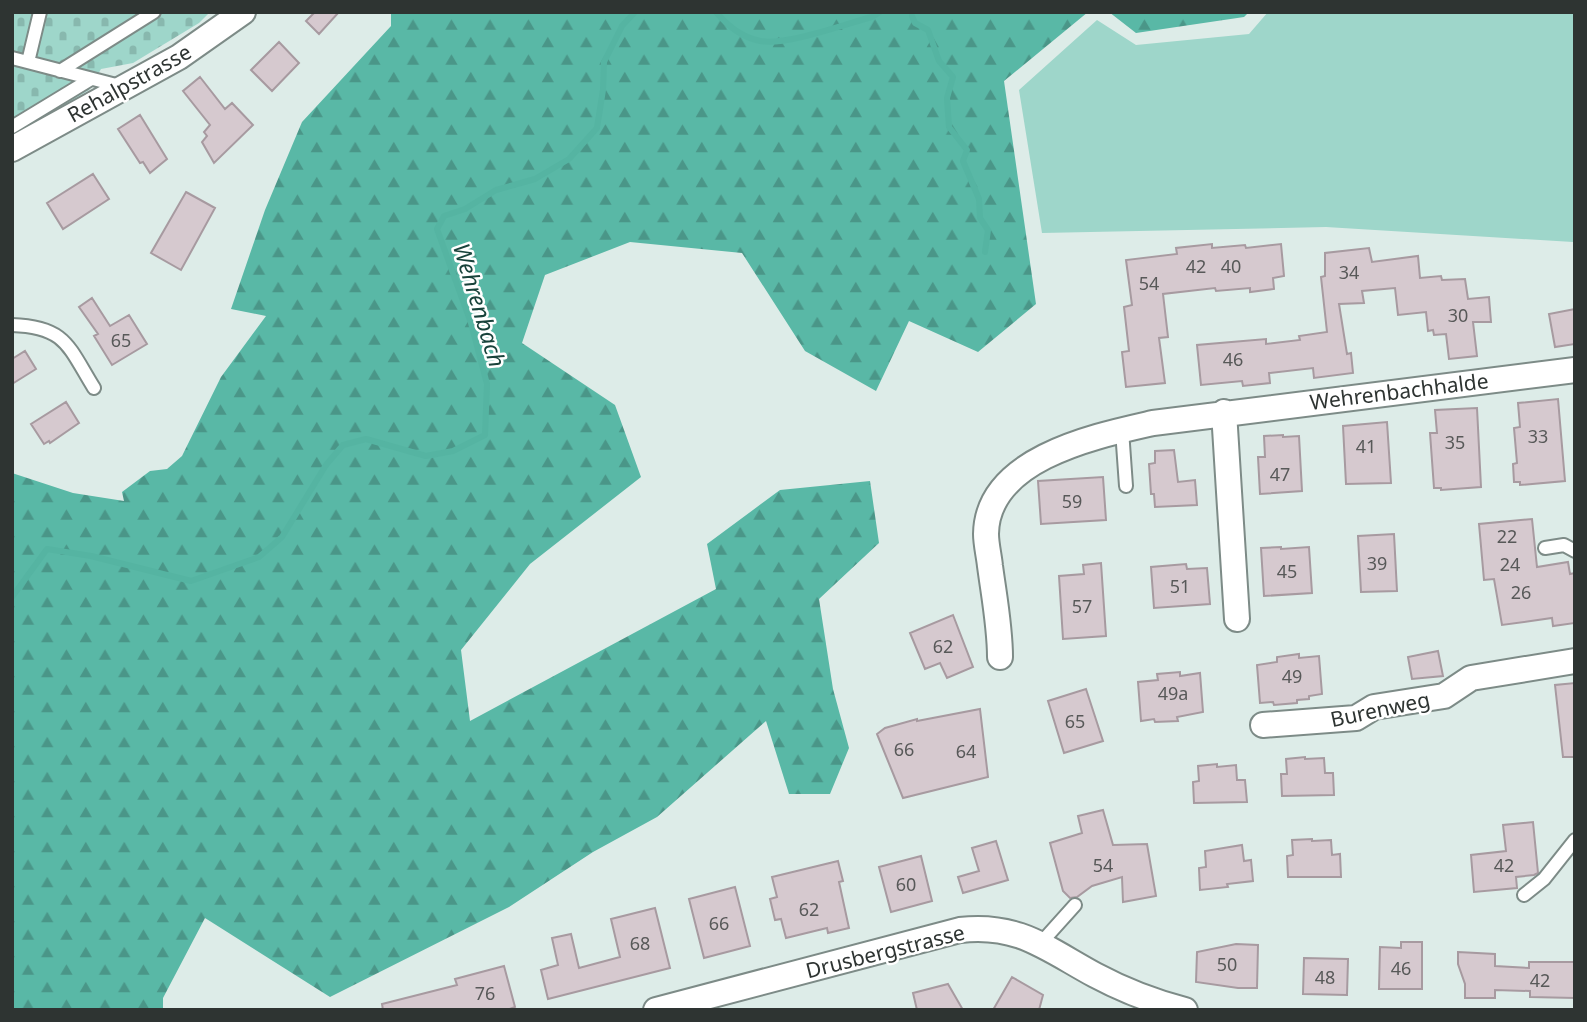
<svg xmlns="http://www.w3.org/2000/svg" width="1587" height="1022" viewBox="0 0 1587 1022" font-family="'Noto Sans',sans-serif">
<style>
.green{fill:#9ed6ca}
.forest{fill:url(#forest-firs)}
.cemetery{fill:url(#cemetery-stones)}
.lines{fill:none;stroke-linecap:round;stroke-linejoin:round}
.stream{stroke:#55b4a2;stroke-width:6}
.building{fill:#d6c9cf;stroke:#a79aa0;stroke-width:2}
.service-casing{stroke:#7d8b87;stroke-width:16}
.minor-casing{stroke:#7d8b87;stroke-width:28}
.service{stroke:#fff;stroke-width:12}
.minor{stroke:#fff;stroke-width:24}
.labels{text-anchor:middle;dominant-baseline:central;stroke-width:5;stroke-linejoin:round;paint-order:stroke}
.number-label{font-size:18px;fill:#585959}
.street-label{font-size:21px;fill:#2e3432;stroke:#fff}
.water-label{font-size:23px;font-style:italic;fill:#18433b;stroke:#fff}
</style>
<defs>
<pattern id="forest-firs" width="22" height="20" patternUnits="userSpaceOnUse" patternTransform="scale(1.75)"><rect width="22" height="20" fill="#59b8a6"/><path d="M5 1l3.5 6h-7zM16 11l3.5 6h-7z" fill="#4a9688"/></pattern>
<pattern id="cemetery-stones" width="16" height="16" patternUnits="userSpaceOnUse" patternTransform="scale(1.75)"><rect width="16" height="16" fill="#9ed6ca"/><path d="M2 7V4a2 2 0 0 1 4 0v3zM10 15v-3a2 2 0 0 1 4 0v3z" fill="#88b8ae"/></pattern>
</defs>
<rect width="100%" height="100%" fill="#ddece8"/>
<!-- green -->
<path class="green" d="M1268,12H1575L1573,242L1326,227L1042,233L1019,90L1097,20L1136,45L1249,34Z"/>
<!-- forest -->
<path class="forest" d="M391,12H1088L1004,81L1036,304L978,352L909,321L876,391L805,351L742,253L630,242L545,275L522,343L615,405L641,477L530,564L461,650L470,721L716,589L707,544L780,490L870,481L879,543L819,599L833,689L849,748L830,794H789L766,721L657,817L593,852L509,907L330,997L205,918L163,998V1010H12V473L73,493L124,501L122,492L150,471L167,469L182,456L221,377L266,316L231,309L265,210L302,122L391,26Z
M1109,12H1249L1244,17L1136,33Z"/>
<!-- cemetery -->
<path class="cemetery" d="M12,12H210L199,23L133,63L101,69L89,90L12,138Z"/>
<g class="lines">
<!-- stream -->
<path class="stream" d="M716,12C728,26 741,37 760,41C786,46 845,24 872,17L880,12
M912,16L915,23L928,30L939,61L953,77L947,98L949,127L967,150L963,161L979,199L980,218L988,230L985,252
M12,597L47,549L91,556L191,581L259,557L282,537L326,465L343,445L366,439L426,456L453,451L485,435L487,384L471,323L437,229L444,216L465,209L496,190L535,179L569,159L597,128L603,90L604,62L622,26L635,12"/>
</g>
<!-- building -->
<path class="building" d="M315,12H339L319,34L306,21Z
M279,42L299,63L272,91L251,70Z
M200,77L225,109L232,103L253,125L214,163L202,142L207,136L204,132L210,125L183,91Z
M140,115L167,159L150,173L143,162L140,163L118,129Z
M93,174L109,199L63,229L47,203Z
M186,192L215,208L181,270L151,253Z
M1212,244V248L1245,245L1246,248L1281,244L1284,276L1273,278L1274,289L1250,292V288L1216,291L1215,288L1163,294L1168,337L1159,338L1165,383L1126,387L1122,352L1129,351L1124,307L1132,305L1126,260L1177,254L1176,248Z
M1369,248L1372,262L1418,256L1420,278L1441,276L1442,280L1465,279L1468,299L1489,297L1491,322H1473L1477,356L1449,359L1446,334L1434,335L1433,330L1428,331L1426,312L1398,315L1395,288L1362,291L1364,303L1339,304L1347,354L1351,353L1353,373L1314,378L1313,368L1269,373L1270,383L1243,386L1242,381L1201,385L1197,345L1266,339V344L1300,340L1299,336L1327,332L1321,277L1325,276V253Z
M92,298L110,326L129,315L147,344L112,365L94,336L98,334L79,307Z
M1575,309V344L1555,347L1549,314Z
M25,351L36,369L12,384V359Z
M1558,399L1565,481L1520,485V482H1514L1513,464L1517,463L1514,428L1520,427L1518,403Z
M66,402L79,423L50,443L49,441L44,444L31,424Z
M1477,408L1481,487L1441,490V488H1434L1430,433H1437L1435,410Z
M1387,422L1391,483L1346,484L1343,426Z
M1283,435V437L1299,436L1302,491L1260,494L1258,457H1265L1264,436Z
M1174,450L1178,482L1195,480L1197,505L1155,507L1154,494H1151L1149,464L1155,463V451Z
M1103,477L1106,520L1041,524L1038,481Z
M1532,519L1537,567L1568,562L1570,574L1575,573V623L1553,626L1552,618L1502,625L1494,579L1484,580L1479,524Z
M1394,534L1397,591L1361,592L1358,536Z
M1281,547V549L1309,547L1312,593L1264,596L1261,548Z
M1101,563L1106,636L1063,639L1059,576L1084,574L1083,565Z
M1186,564L1187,569L1207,568L1210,604L1154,608L1151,567Z
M953,615L973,667L947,678L940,663L925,669L910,633Z
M1438,651L1443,676L1412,679L1408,657Z
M1299,654V658L1319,656L1322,694L1309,696V699L1297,700V703L1274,705L1273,702L1260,703L1257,665L1277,662V657Z
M1180,672V676L1200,673L1203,712L1177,717L1178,721L1155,722L1154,719L1141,721L1138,682L1158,680L1157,674Z
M1575,683V757H1563L1555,685Z
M1086,689L1103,741L1064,753L1048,701Z
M980,709L988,777L903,798L877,734L885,728L917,719V721Z
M1305,757V759L1324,758L1325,773H1333L1334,795L1282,796L1281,774H1287L1286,759Z
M1217,764V767L1236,765L1237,780H1245L1247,802L1194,803L1193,782L1199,781L1198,766Z
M1103,810L1113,845L1147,844L1156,896L1123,902L1122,877L1092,886L1077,897L1070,898L1063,891L1050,843L1082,833L1078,816Z
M1533,822L1538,873L1534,875L1516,877L1517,888L1474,892L1471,855L1506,851L1503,825Z
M1312,839V841L1331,840L1332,855L1340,854L1341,877H1288L1287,856L1293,855L1292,840Z
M996,841L1008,880L963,893L958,877L979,871L972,848Z
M1242,845L1244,861L1251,860L1253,881L1227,884L1228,887L1200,890L1199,868L1206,867L1205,851Z
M921,856L932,901L891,912L879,867Z
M838,861L843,881L839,882L849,928L828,933L827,928L786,938L781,919L775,920L770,899L777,897L772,877Z
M735,887L750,946L704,958L689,899Z
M655,908L670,968L548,999L541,970L558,965L552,938L571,934L579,968L620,957L611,919Z
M1401,942H1422V989H1379L1380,947L1401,948Z
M1236,944L1258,945L1257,988H1238L1196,982L1197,952Z
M1458,952L1495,954V966L1529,968V962H1575V998L1530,997V991L1495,990V998H1465V984L1458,964Z
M1304,958L1348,959L1347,995L1303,994Z
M504,966L515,1007L507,1010H383L382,1004L457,985L455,979Z
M1012,977L1043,995L1039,1010H993Z
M948,984L963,1010H917L913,993Z"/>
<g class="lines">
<defs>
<path id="service" d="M12,58L120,86
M28,62L40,12
M60,71L154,12
M12,127L91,79
M12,325C66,327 68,346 94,388
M1122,430L1126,486
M1545,548L1564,545L1575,551
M1524,895L1544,879L1575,840
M1040,944L1075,905"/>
<path id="minor" d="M12,149L179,57L243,12
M1224,412L1237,619
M1000,657C1000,627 994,596 990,566C989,556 986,544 986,534C987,458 1096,436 1153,423L1575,370
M1263,725L1356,718L1374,707L1444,696L1471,678L1575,661
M656,1010L960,930C1018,923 1047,949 1095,975C1123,990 1154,1002 1185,1010"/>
</defs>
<!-- service casing -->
<use href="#service" class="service-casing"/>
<!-- minor casing -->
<use href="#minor" class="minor-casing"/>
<!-- service -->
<use href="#service" class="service"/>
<!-- minor -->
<use href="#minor" class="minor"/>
</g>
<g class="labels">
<!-- number labels -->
<g class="number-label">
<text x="1196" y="266">42</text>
<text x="1231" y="266">40</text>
<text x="1349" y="272">34</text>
<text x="1149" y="283">54</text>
<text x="1458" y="315">30</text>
<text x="121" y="340">65</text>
<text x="1233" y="359">46</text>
<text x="1538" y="436">33</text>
<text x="1455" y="442">35</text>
<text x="1366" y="446">41</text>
<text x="1280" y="474">47</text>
<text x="1072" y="501">59</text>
<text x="1507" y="536">22</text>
<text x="1377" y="563">39</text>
<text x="1510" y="564">24</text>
<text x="1287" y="571">45</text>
<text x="1180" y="586">51</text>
<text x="1521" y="592">26</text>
<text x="1082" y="606">57</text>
<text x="943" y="646">62</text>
<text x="1292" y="676">49</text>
<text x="1173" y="693">49a</text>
<text x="1075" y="721">65</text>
<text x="904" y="749">66</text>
<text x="966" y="751">64</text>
<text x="1103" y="865">54</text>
<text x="1504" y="865">42</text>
<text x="906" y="884">60</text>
<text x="809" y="909">62</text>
<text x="719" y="923">66</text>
<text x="640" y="943">68</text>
<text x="1227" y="964">50</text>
<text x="1401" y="968">46</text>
<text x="1325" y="977">48</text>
<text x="1540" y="980">42</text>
<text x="485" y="993">76</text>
</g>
<!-- street labels -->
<g class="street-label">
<text transform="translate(129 83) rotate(-29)">Rehalpstrasse</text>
<text transform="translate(1399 391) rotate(-7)">Wehrenbachhalde</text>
<text transform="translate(1380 709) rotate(-12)">Burenweg</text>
<text transform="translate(885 951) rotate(-14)">Drusbergstrasse</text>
</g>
<!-- water labels -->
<g class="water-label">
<text transform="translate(480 305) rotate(73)">Wehrenbach</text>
</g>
</g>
<!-- border -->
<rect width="1587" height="1022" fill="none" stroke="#2e3432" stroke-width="28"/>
</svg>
